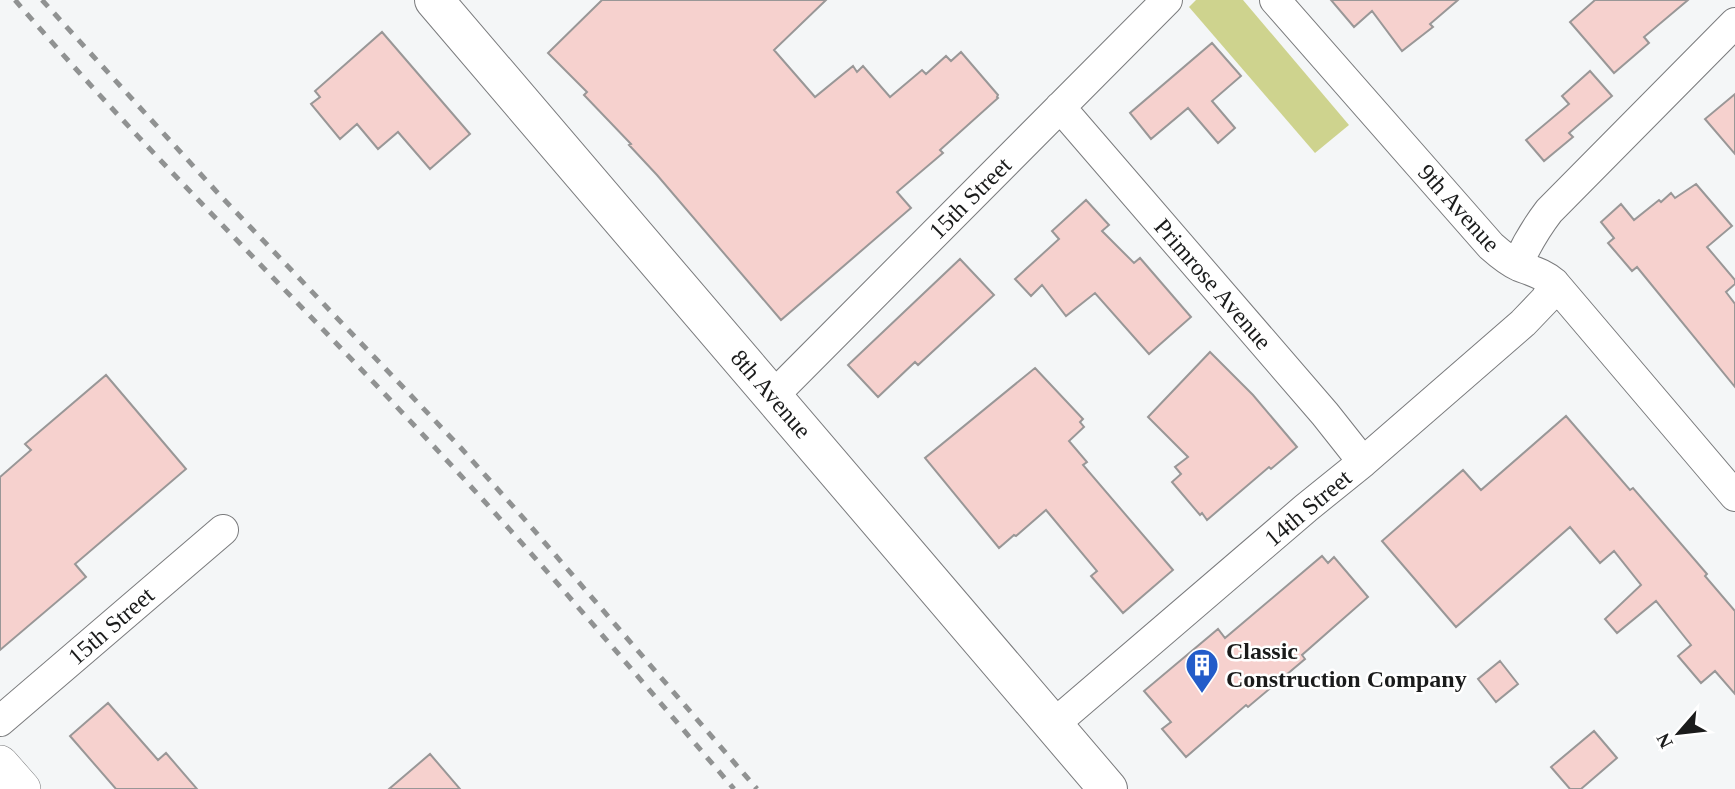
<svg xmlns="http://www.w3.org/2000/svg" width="1735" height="789" viewBox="0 0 1735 789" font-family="Georgia,serif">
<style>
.green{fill:#ced38e}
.building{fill:#f6d1ce;stroke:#999797;stroke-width:2}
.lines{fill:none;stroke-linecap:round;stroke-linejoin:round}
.minor-casing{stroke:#7a7b7d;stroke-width:32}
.tertiary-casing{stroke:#7a7b7d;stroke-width:38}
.secondary-casing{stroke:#7a7b7d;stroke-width:40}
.minor{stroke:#fff;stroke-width:30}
.tertiary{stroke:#fff;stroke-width:37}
.secondary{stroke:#fff;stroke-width:38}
.rail{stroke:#909292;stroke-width:5;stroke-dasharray:9 9;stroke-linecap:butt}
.labels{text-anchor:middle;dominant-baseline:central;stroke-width:5;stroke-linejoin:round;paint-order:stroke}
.street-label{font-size:24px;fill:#1a1b1b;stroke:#fff}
.poi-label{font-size:24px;font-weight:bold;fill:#1a1b1b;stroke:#fff;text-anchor:start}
</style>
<rect width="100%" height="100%" fill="#f4f6f7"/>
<!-- green -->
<path class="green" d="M1196,0H1243L1349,125L1315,153L1189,7Z"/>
<!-- building -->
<path class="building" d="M602,0H826L774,50L815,97L853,66L857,72L863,66L890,97L922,70L926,74L946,56L951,61L961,52L998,95L997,97L998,98L940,150L943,153L897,192L911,208L781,320L657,175L629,145L631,144L584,95L587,92L548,53Z
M1331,0H1458L1430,24L1433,27L1402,51L1372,11L1354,27Z
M1595,0H1688L1644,37L1649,43L1614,73L1570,22Z
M382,32L470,134L430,169L398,132L378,149L357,124L340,139L311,104L320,97L315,91Z
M1212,43L1241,76L1212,101L1235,128L1218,143L1188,108L1151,139L1130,113Z
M1590,71L1612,96L1569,133L1573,137L1544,161L1526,140L1569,104L1562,96Z
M1735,94V154L1705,119Z
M1696,184L1732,226L1707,247L1735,280V284L1726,292L1735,304V387L1637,267L1632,271L1608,243L1614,238L1601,222L1621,204L1634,220L1659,200L1661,202L1671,193L1675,198Z
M1086,200L1109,225L1102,231L1134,263L1140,258L1191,317L1149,354L1095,293L1066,316L1042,285L1031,296L1015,279L1059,239L1052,231Z
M960,259L994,295L918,365L915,362L878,397L848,365Z
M1210,352L1253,395L1297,447L1271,469L1269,467L1207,520L1202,513L1200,515L1172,482L1181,474L1175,467L1188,457L1148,417Z
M1035,368L1083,419L1080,422L1084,427L1069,441L1087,462L1083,465L1173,570L1123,613L1091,576L1097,571L1046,510L1016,536L1014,535L999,548L925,458Z
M106,375L186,469L75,564L86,577L0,650V477L31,450L25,444Z
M1566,416L1630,490L1633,488L1707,574L1705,576L1735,611V694L1715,671L1701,683L1678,656L1691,645L1656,601L1617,633L1605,619L1641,585L1614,551L1600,563L1570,527L1456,627L1382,541L1463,470L1481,490Z
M1322,556L1328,563L1334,557L1368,597L1302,655L1305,659L1248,707L1246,705L1186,757L1162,729L1171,722L1144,691L1218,629L1225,638Z
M1500,661L1518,684L1496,702L1478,679Z
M108,703L158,760L166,753L197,789H116L70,736Z
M1594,731L1617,758L1581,789H1570L1551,767Z
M430,754L460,789H389Z"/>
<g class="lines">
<defs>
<path id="minor" d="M1275,0L1491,246C1500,254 1508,261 1519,266C1532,271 1544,274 1554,283L1735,496
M1060,107L1325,414L1363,462
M1517,265C1526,245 1536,228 1549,211L1735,23
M773,396L1167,0
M0,721L223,530
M1053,725L1306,508L1363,462L1523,323L1546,299L1554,283"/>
<path id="tertiary" d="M0,764L22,789"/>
<path id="secondary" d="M434,0L1108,789"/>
</defs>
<!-- minor casing -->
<use href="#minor" class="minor-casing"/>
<!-- tertiary casing -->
<use href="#tertiary" class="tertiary-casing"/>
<!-- secondary casing -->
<use href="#secondary" class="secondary-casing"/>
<!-- minor -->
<use href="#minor" class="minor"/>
<!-- tertiary -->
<use href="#tertiary" class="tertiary"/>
<!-- secondary -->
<use href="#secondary" class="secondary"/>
<!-- rail -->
<path class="rail" d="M15,0C146,152 290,292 426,438C533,552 633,671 734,789
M42,0L216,191L461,448L526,521L757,789"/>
</g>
<!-- icons -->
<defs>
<symbol id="building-pin" viewBox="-11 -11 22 30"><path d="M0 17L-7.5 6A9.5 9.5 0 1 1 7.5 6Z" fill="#235cc9" stroke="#fff"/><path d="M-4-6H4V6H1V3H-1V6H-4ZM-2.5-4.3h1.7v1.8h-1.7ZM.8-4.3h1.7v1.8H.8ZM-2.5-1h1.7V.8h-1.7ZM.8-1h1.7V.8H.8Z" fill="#fff"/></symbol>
</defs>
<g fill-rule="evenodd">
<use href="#building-pin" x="1183" y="646" width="38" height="52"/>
</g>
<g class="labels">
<!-- street labels -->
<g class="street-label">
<text transform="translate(970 198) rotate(-45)">15th Street</text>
<text transform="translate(1459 208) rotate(48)">9th Avenue</text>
<text transform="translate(1213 284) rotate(49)">Primrose Avenue</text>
<text transform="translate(771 394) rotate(49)">8th Avenue</text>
<text transform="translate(1308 508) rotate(-40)">14th Street</text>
<text transform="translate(111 626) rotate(-41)">15th Street</text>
</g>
<!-- poi labels -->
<g class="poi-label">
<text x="1226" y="651">Classic<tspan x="1226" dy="28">Construction Company</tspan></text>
</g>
</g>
<!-- north arrow -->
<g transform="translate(1679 733) rotate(242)" stroke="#ffffff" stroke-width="5" paint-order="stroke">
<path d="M0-5L12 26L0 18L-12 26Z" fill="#1a1b1b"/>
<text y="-10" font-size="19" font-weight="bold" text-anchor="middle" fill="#1a1b1b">N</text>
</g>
</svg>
